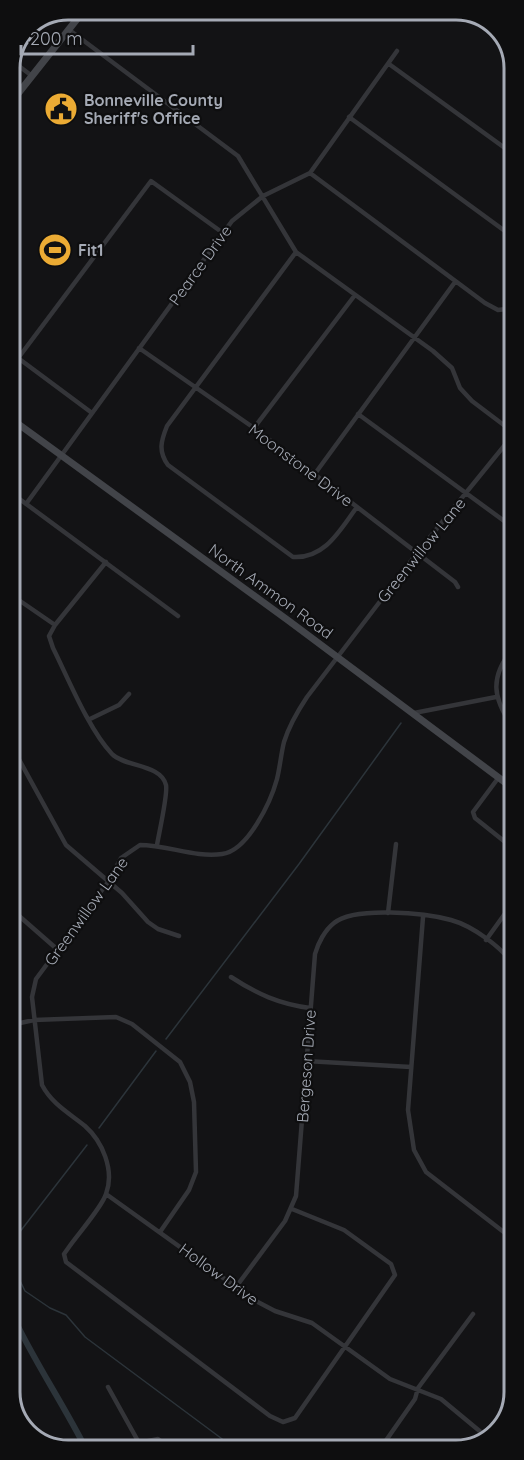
<svg xmlns="http://www.w3.org/2000/svg" width="524" height="1460" viewBox="0 0 524 1460" font-family="Quicksand,sans-serif">
<style>
.lines{fill:none;stroke-linecap:round;stroke-linejoin:round}
.stream{stroke:#2c343a;stroke-width:1.5}
.canal{stroke:#2c343a;stroke-width:6}
.street{stroke:#343539;stroke-width:4.5}
.secondary{stroke:#424449;stroke-width:7}
.labels{text-anchor:middle;dominant-baseline:central;stroke-width:4.5;stroke-linejoin:round;paint-order:stroke}
.poi-label{font-size:16px;font-weight:bold;fill:#a5aab5;stroke:#0e0e0f;text-anchor:start}
.street-label{font-size:16px;fill:#a5aab5;stroke:#0e0e0f}
.rim{fill:none;stroke:#a5aab5;stroke-width:3}
</style>
<rect width="100%" height="100%" fill="#131315"/>
<g class="lines">
<!-- stream -->
<path class="stream" d="M166,1039L299,864L401,723
M99,1128L156,1051
M12,1242L87,1145
M11,1262L25,1291L50,1308L66,1315L85,1337L237,1450"/>
<!-- canal -->
<path class="canal" d="M11,1312C33,1360 63,1403 87,1451"/>
<!-- street -->
<path class="street" d="M68,29L238,156L296,252L433,351L452,368L460,388L472,401L513,432
M11,60L32,76
M389,64L513,154
M349,117L513,237
M310,173L485,303L498,310L513,308
M296,252L167,426C161,441 158,451 168,465L293,557C325,559 340,530 357,507
M139,348L254,428L455,582L458,587
M18,358L92,413
M10,369L151,181L223,233
M358,414L511,526
M254,428L355,295
M314,475L455,282
M10,492L178,616
M26,504L232,221L263,196L310,173L397,51
M106,562L55,625L49,636L53,648C68,678 89,730 112,754C125,767 161,764 166,785C168,794 159,833 157,845
M10,594L55,625
M514,647C489,677 492,698 514,729
M414,713L496,697
M90,719L119,705L129,694
M10,743L66,845L122,893L148,922L158,929L179,936
M499,777L473,812L475,818L514,849
M10,908L58,950
M388,913L396,844
M423,917L408,1110L414,1150L426,1172L505,1233L515,1246
M486,940L514,901
M231,977C257,994 279,1004 310,1008
M11,1025L34,1020L116,1017L132,1024L180,1062L190,1082L194,1102L196,1172L189,1190L160,1232
M306,1061L411,1067
M106,1194L254,1300L275,1311L312,1323L390,1379L441,1399L488,1438
M292,1209L344,1230L391,1264L395,1275L295,1418L283,1422L270,1416L66,1262L64,1254L69,1247C78,1234 102,1207 106,1194C115,1170 102,1141 85,1126C69,1113 52,1104 42,1085L32,997L36,979L108,882L121,858L140,845C167,845 196,858 222,854C248,851 271,801 277,779C280,767 281,754 284,742C289,726 297,712 307,697L417,553L513,435
M236,1287L285,1221L296,1196L315,954C318,943 325,930 334,923C354,906 426,913 451,920C473,926 501,947 514,965
M108,1387L143,1450
M487,1434L513,1400
M139,1443L158,1439L173,1450
M333,1445L338,1450
M380,1449L415,1399L418,1388L473,1314"/>
<!-- secondary -->
<path class="secondary" d="M9,105L85,9
M10,418L289,621L514,789"/>
</g>
<!-- icons -->
<defs>
<symbol id="civic-disc" viewBox="-11 -11 22 22"><circle r="9.5" fill="#ebab34" stroke="#0e0e0f"/><path d="M-.6-6.5H3V-4.5H.6V-3L4-1V1h2V6H-6V1h2V-1L-.6-3ZM-1.2 2.5V6h2.4V2.5Z" fill="#111"/></symbol>
<symbol id="stadium-disc" viewBox="-11 -11 22 22"><circle r="9.5" fill="#ebab34" stroke="#0e0e0f"/><path d="M0-5a6.5 5 0 1 0 0 10a6.5 5 0 1 0 0-10ZM-3.5-1.8h7v3.6h-7Z" fill="#111"/></symbol>
</defs>
<g fill-rule="evenodd">
<use href="#civic-disc" x="42" y="90" width="38" height="38"/>
<use href="#stadium-disc" x="36" y="231" width="38" height="38"/>
</g>
<g class="labels">
<!-- poi labels -->
<g class="poi-label">
<text x="84" y="100">Bonneville County<tspan x="84" dy="18">Sheriff's Office</tspan></text>
<text x="78" y="250">Fit1</text>
</g>
<!-- street labels -->
<g class="street-label">
<text transform="translate(200 265) rotate(-54)">Pearce Drive</text>
<text transform="translate(301 465) rotate(37)">Moonstone Drive</text>
<text transform="translate(421 550) rotate(-51)">Greenwillow Lane</text>
<text transform="translate(271 591) rotate(36)">North Ammon Road</text>
<text transform="translate(86 911) rotate(-54)">Greenwillow Lane</text>
<text transform="translate(306 1066) rotate(-86)">Bergeson Drive</text>
<text transform="translate(219 1274) rotate(36)">Hollow Drive</text>
</g>
</g>
<!-- crop -->
<path d="M0 0H524V1460H0ZM68 20H456A48 48 0 0 1 504 68V1392A48 48 0 0 1 456 1440H68A48 48 0 0 1 20 1392V68A48 48 0 0 1 68 20Z" fill="#0e0e0f" fill-rule="evenodd"/>
<path class="rim" d="M68 20H456A48 48 0 0 1 504 68V1392A48 48 0 0 1 456 1440H68A48 48 0 0 1 20 1392V68A48 48 0 0 1 68 20Z"/>
<!-- scale -->
<path d="M21 45v9h172v-9" fill="none" stroke="#a5aab5" stroke-width="3"/>
<text x="30" y="45" font-size="18" fill="#a5aab5" stroke="#0e0e0f" stroke-width="4.5" paint-order="stroke">200 m</text>
</svg>
